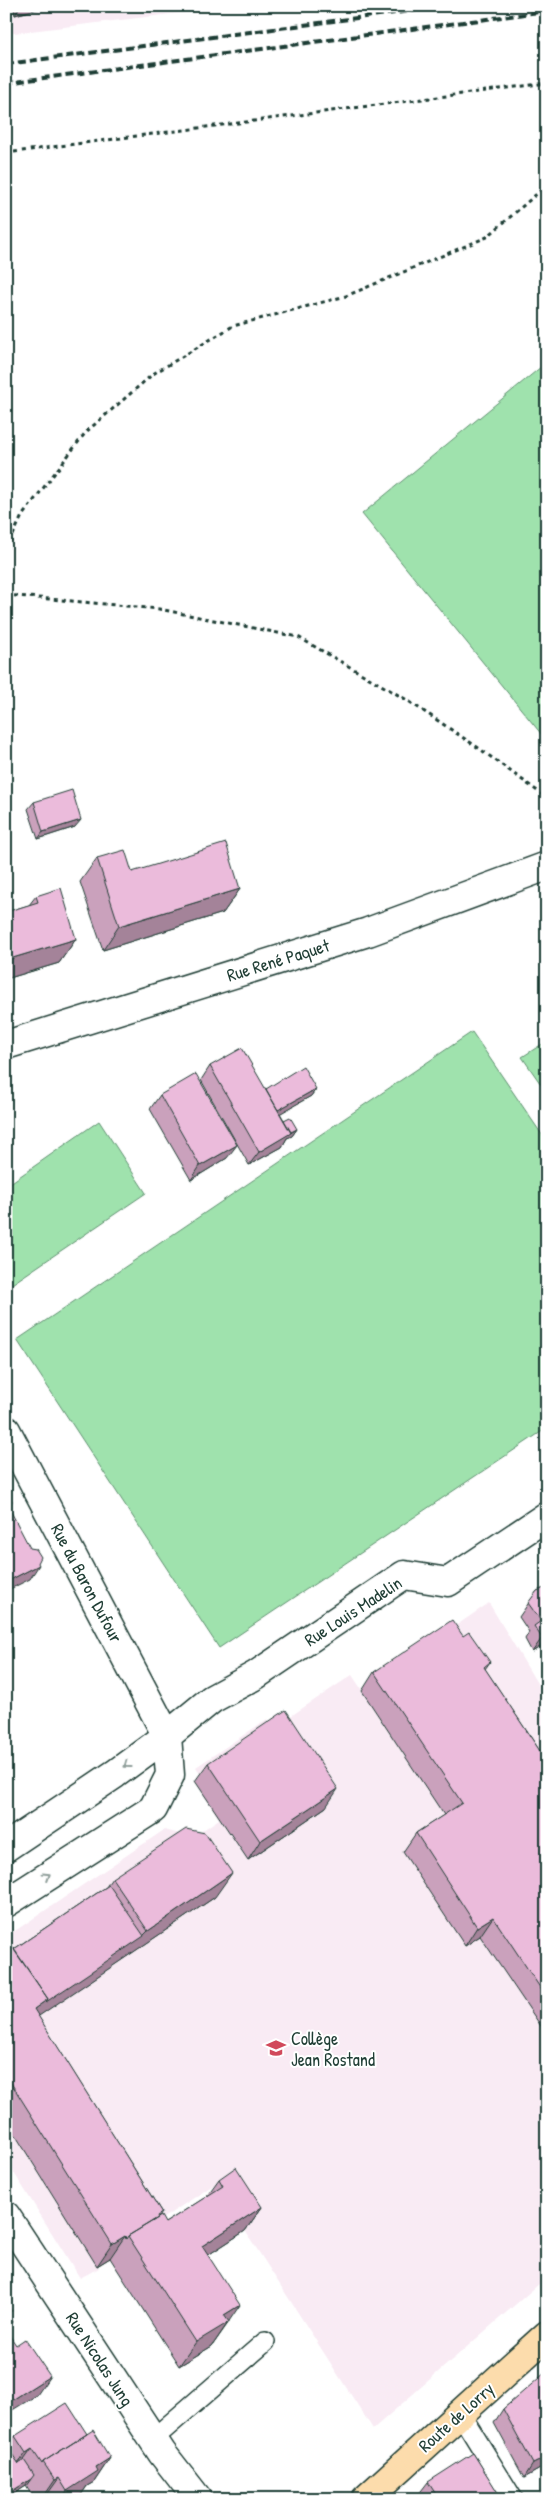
<svg xmlns="http://www.w3.org/2000/svg" width="553" height="2505" viewBox="0 0 553 2505" font-family="'Patrick Hand',sans-serif">
<style>
.built{fill:#f9ebf4}
.green{fill:#9fe2ad;stroke:#5f9070}
.lines{fill:none;stroke-linecap:round;stroke-linejoin:round}
.service-casing{stroke:#1f3d34;stroke-width:22}
.minor-casing{stroke:#1f3d34;stroke-width:31}
.secondary-casing{stroke:#1f3d34;stroke-width:31}
.primary-casing{stroke:#1f3d34;stroke-width:31}
.path{stroke:#1f3d34;stroke-width:3;stroke-dasharray:4 4;stroke-linecap:butt}
.service{stroke:#fff;stroke-width:19}
.minor{stroke:#fff;stroke-width:28}
.secondary{stroke:#fff;stroke-width:28}
.primary{stroke:#fcdcac;stroke-width:28}
.rail{stroke:#1f3d34;stroke-width:4;stroke-dasharray:8 4;stroke-linecap:butt}
.wall{fill:#caa1bc;stroke:#1f3d34}
.shaded-wall{fill:#a48399;stroke:#1f3d34}
.building{fill:#ebbbdb;stroke:#1f3d34}
.oneway{stroke:#8f9e9a}
.labels{text-anchor:middle;dominant-baseline:central;stroke-width:4;stroke-linejoin:round;paint-order:stroke}
.street-label{font-size:18px;fill:#1f3d34;stroke:#fff}
.poi-label{font-size:18px;fill:#1f3d34;stroke:#fff;text-anchor:start}
</style>
<rect width="100%" height="100%" fill="#fff"/>
<filter id="ink" filterUnits="userSpaceOnUse"><feTurbulence type="fractalNoise" baseFrequency=".02" numOctaves="2"/><feDisplacementMap in="SourceGraphic" scale="10" xChannelSelector="R" yChannelSelector="G"/><feConvolveMatrix kernelMatrix="1 2 1 2 8 2 1 2 1" color-interpolation-filters="sRGB"/></filter>
<g filter="url(#ink)">
<!-- built -->
<path class="built" d="M6,6H237L6,34Z
M489,1603L547,1700V2277L373,2429L215,2184L145,2230L111,2260L110,2258L98,2265L99,2268L80,2278L6,2160V1937L164,1830L193,1837L219,1819L195,1781L202,1776L196,1767L267,1719L273,1728L352,1675L362,1690Z"/>
<!-- green -->
<path class="green" d="M547,362V741L362,514Z
M472,1032L547,1142V1428L219,1648L17,1340Z
M547,1041V1093L522,1057Z
M99,1121L146,1193L6,1288V1186Z"/>
<g class="lines">
<defs>
<path id="service" d="M460,2413L513,2499
M153,2439L265,2342"/>
<path id="minor" d="M6,1045L368,932L547,866
M6,1430L167,1736L170,1775L153,1809L6,1903
M6,1847L115,1774L167,1736L212,1699L256,1675L404,1575L448,1582L547,1516"/>
<path id="secondary" d="M6,2216L162,2453L198,2499"/>
<path id="primary" d="M366,2499L547,2335"/>
</defs>
<!-- service casing -->
<use href="#service" class="service-casing"/>
<!-- minor casing -->
<use href="#minor" class="minor-casing"/>
<!-- secondary casing -->
<use href="#secondary" class="secondary-casing"/>
<!-- primary casing -->
<use href="#primary" class="primary-casing"/>
<!-- path -->
<path class="path" d="M6,153L547,83
M6,550L22,516L86,432L153,374L233,326L346,296L487,237L547,185
M6,595L159,609L298,637L407,700L480,749L547,798"/>
<!-- service -->
<use href="#service" class="service"/>
<!-- minor -->
<use href="#minor" class="minor"/>
<!-- secondary -->
<use href="#secondary" class="secondary"/>
<!-- primary -->
<use href="#primary" class="primary"/>
<!-- rail -->
<path class="rail" d="M6,64L448,6
M6,83L547,11"/>
</g>
<!-- wall -->
<path class="wall" d="M13,6H48L15,15Z
M34,802L75,827L38,839L28,809Z
M97,858L132,872L240,889L223,913L103,950L80,882Z
M36,896L76,939L59,963L6,979V912L29,905Z
M210,1066L266,1089H316L311,1096L280,1113L284,1120L297,1129L292,1136L287,1138L282,1147L249,1165L201,1080Z
M160,1095L227,1158L191,1180L150,1109Z
M547,1587V1658L540,1647L532,1652L525,1639L529,1632L519,1617L537,1591Z
M463,1636L490,1662L485,1669L540,1751L547,1747V2035L480,1936L465,1946L403,1852L416,1833L444,1815L362,1691L374,1672Z
M208,1763L326,1807L248,1860L195,1781Z
M112,1878L215,1897L38,2016L162,2213L159,2217L165,2223L206,2197L219,2179L262,2207L245,2231L208,2255L229,2322L212,2346L179,2366L110,2258L97,2266L6,2120V1951L14,1949L106,1887Z
M547,2373V2465L524,2478L494,2423L503,2409Z
M87,2434L110,2458L94,2482L87,2486L81,2495L75,2499H34L26,2486L6,2499V2436L11,2443L15,2436Z
M428,2482L502,2499H420L418,2495Z
M547,2485V2499H536L545,2486Z"/>
<!-- shaded-wall -->
<path class="shaded-wall" d="M24,6H48L15,15L20,7Z
M81,820L75,827L38,839L43,832Z
M240,889L223,913L103,950L119,926Z
M76,939L59,963L6,979V960Z
M316,1089L311,1096L267,1121L272,1113Z
M297,1129L292,1136L287,1138L282,1147L249,1165L259,1152Z
M237,1145L227,1158L191,1180L200,1166Z
M39,1565L30,1579L6,1591V1582Z
M547,1635V1637L540,1647L532,1652L542,1638Z
M338,1789L326,1807L248,1860L260,1841Z
M232,1873L215,1897L33,2020L34,2009L48,1999L143,1936L148,1931Z
M493,1917L480,1936L465,1946L477,1927Z
M262,2207L245,2231L185,2270L202,2246Z
M125,2236L110,2258L97,2266L112,2244Z
M240,2305L212,2346L179,2366L196,2342L224,2315Z
M13,2322L6,2332V2327Z
M50,2376L37,2395L6,2414V2404Z
M32,2449L19,2467L13,2471L26,2453Z
M547,2457V2465L524,2478L533,2464Z
M110,2458L94,2482L87,2486L81,2495L75,2499H61L67,2491L96,2467Z
M59,2478L44,2499H42L55,2480Z
M31,2479L26,2486L6,2499V2495Z"/>
<!-- building -->
<path class="building" d="M72,790L81,820L43,832L34,802Z
M226,843L240,889L119,926L97,858L125,850L132,872Z
M61,888L76,939L6,960V912L38,902L36,896Z
M242,1048L291,1133L259,1152L210,1066Z
M303,1066L316,1089L278,1110L266,1089Z
M196,1074L237,1145L200,1166L160,1095Z
M290,1117L297,1129L291,1132L284,1120Z
M6,1490H7L12,1501L9,1508L30,1548L36,1549L41,1557L38,1563L39,1565L6,1582Z
M547,1587V1635L542,1638L534,1626L541,1621L528,1603L537,1591Z
M452,1620L463,1636L469,1632L490,1662L484,1667L540,1751L547,1747V1998L493,1917L477,1927L416,1833L462,1803L374,1672Z
M286,1710L338,1789L260,1841L208,1763Z
M186,1829L205,1833L232,1873L148,1931L112,1878Z
M109,1885L144,1936L46,2002L48,1999L14,1949Z
M12,1947L48,1999L34,2009L162,2213L157,2216L158,2218L128,2236L126,2239L125,2236L112,2244L6,2075V1951Z
M236,2167L262,2207L202,2246L240,2305L224,2315L229,2322L196,2342L128,2236L161,2216L165,2223L223,2186L219,2179Z
M6,2303L12,2311L8,2313L13,2322L6,2327Z
M6,2330L16,2345L25,2339L50,2376L6,2404Z
M546,2372L547,2373V2457L533,2464L503,2409Z
M67,2403L87,2434L43,2462L42,2464L32,2449L26,2453L15,2436Z
M93,2430L110,2458L96,2467L98,2471L67,2491L59,2478L55,2480L43,2462Z
M6,2436L11,2443L6,2448Z
M473,2453L502,2499H439L428,2482Z
M12,2454L19,2464L24,2460L34,2475L31,2479L6,2495V2458Z"/>
<!-- one-way arrows -->
<defs><path id="oneway-chevron" d="M-2-3.5L2.5 0L-2 3.5" fill="none" stroke-width="1.6" stroke-linecap="round" stroke-linejoin="round" transform="scale(1.25)"/></defs>
<g class="oneway">
<use href="#oneway-chevron" transform="translate(127 1765) rotate(144)"/>
<use href="#oneway-chevron" transform="translate(47 1876) rotate(-32)"/>
</g>
</g>
<!-- icons -->
<defs>
<symbol id="school-bare" viewBox="-9 -9 18 18"><path d="M0-5L7-2L0 1L-7-2ZM-4 1L0 2.5L4 1V4Q0 6-4 4Z" fill="#d1495b" stroke="#fff" stroke-width="2.5" paint-order="stroke"/></symbol>
</defs>
<g fill-rule="evenodd">
<use href="#school-bare" x="262" y="2034" width="28" height="28"/>
</g>
<g class="labels">
<!-- street labels -->
<g class="street-label">
<text transform="translate(278 960) rotate(-17)">Rue René Paquet</text>
<text transform="translate(87 1583) rotate(62)">Rue du Baron Dufour</text>
<text transform="translate(353 1611) rotate(-33)">Rue Louis Madelin</text>
<text transform="translate(100 2359) rotate(57)">Rue Nicolas Jung</text>
<text transform="translate(456 2417) rotate(-42)">Route de Lorry</text>
</g>
<!-- poi labels -->
<g class="poi-label">
<text x="291" y="2038">Collège<tspan x="291" dy="21">Jean Rostand</tspan></text>
</g>
</g>
<!-- margin -->
<rect width="553" height="2505" fill="none" stroke="#fff" stroke-width="25"/>
<rect x="12" y="12" width="528" height="2480" fill="none" stroke="#1f3d34" stroke-width="2" filter="url(#ink)"/>
</svg>
